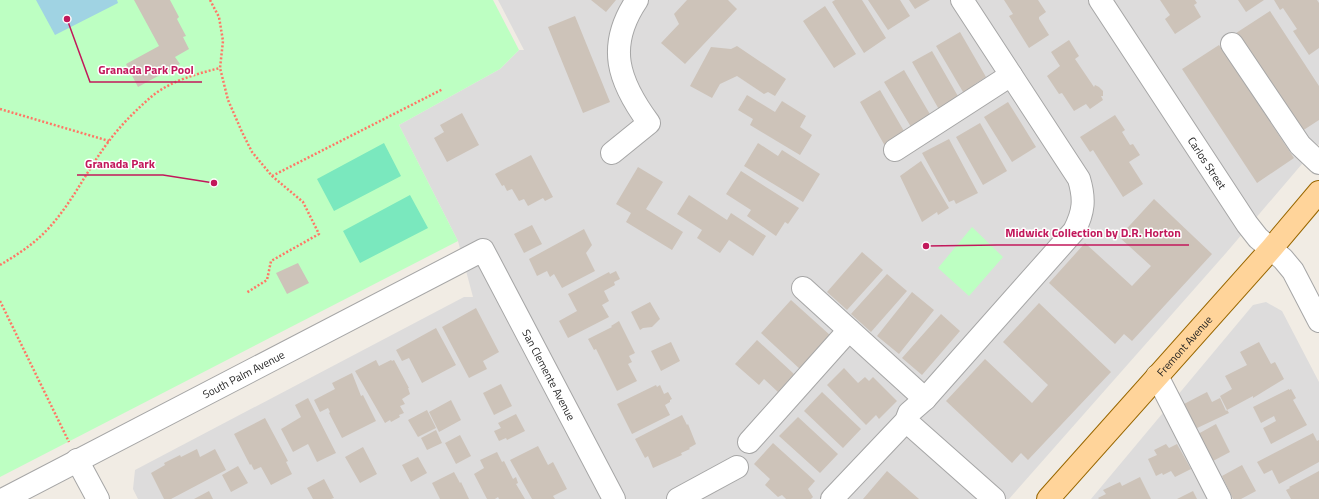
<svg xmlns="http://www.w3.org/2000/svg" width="1319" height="499" viewBox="0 0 1319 499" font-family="'Titillium Web',sans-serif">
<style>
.residential{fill:#dddcdc}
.park{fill:#bdffc2}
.pitch{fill:#7ae8be}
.water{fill:#a0d3e3}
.building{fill:#cdc3b9}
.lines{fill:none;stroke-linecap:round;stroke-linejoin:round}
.minor-casing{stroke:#a6a6a6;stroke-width:24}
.major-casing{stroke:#996700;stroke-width:24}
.path{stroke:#f76;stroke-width:2.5;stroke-dasharray:2 2;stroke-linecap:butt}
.minor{stroke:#fff;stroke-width:22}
.major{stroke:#ffd49a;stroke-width:22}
.labels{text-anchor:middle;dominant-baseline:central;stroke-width:3;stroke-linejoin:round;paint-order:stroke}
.street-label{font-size:11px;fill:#1f1f1f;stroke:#fff}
.leader{fill:none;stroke:#c2185b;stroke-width:1.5}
.callout-dot{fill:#c2185b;stroke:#fff;stroke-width:1.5}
.callout-label{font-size:12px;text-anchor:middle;font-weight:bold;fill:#c2185b;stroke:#fff;stroke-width:3;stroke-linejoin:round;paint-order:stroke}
</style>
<rect width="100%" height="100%" fill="#f1ece4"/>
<!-- residential -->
<path class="residential" d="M498,0H1319V144L1226,253L1009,499H138L133,489L135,470L464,297H473L458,241L399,125L500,69L519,50H524Z
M1266,302L1282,311L1319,382V499H1091L1253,305Z"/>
<!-- park -->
<path class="park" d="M0,0H493L519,50L500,69L399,125L458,241L0,477Z
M972,227L1003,257L969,296L938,268Z"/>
<!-- pitch -->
<path class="pitch" d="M384,143L401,176L334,211L317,179Z
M410,195L428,228L360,263L343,231Z"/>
<!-- water -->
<path class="water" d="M36,0H117L118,3L55,35Z"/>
<!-- building -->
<path class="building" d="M134,0H170L179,17L177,19L186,36L183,37L189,49L175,57L180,64L138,87L126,64L159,46Z
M591,0H616L606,12Z
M687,0H728L737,9L685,64L661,43L679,24L674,14Z
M835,0H862L886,38L864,53L832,2Z
M868,0H900L910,16L888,30Z
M909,0H930L915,9Z
M1004,0H1038L1046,12L1039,17V19L1049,35L1029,48L1009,16L1013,14Z
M1160,0H1195L1197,3L1194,5L1201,17L1175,34L1165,19L1170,15Z
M1238,0H1264L1246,12Z
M1274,0H1317L1319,3V48L1309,55L1293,31L1297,29L1283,8L1280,10Z
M825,6L856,54L834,68L803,21Z
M1270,11L1319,86V120L1299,133L1233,35Z
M575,16L610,102L583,113L548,27Z
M960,32L986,77L975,84L978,90L966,97L936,46Z
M1069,40L1079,56L1075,59L1094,87L1095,85L1099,87L1103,91V96H1101L1103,100L1090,109L1086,104L1074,111L1062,93L1059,94L1047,76L1060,66L1051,52Z
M1219,45L1294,158L1257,183L1182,69Z
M737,46L786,79L775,96L768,92L764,94L737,76L720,84L712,98L690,86L711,47L731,49Z
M932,51L959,98L941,113L912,62Z
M904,70L931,116L914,132L884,82Z
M880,90L908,138L885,146L860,102Z
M747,95L775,112L782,101L806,116L800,127L812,135L800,155L750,125L753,119L738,110Z
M1008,102L1036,147L1012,162L984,117Z
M462,113L479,145L447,162L434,138L444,132L440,125Z
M1115,115L1125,130L1122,132L1130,145L1133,144L1140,155L1129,162L1143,184L1123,197L1093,150L1090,152L1080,137Z
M980,123L1007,171L983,185L956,137Z
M949,139L978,193L956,204L954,200L949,202L922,153Z
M758,143L778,156L782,150L820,174L803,202L744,166Z
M531,155L553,197L545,201L543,198L528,206L524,199L519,201L512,189L507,191L504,185L502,186L495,174Z
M921,161L949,208L938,215L937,212L922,222L900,176Z
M638,167L663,182L646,209L683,232L672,250L626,222L631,213L616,204Z
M741,171L799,208L788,224L785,222L776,236L747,216L751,210L726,194Z
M689,195L727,220L731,213L766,236L753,256L729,240L720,253L697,238L702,230L677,214Z
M1154,199L1212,254L1132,341L1124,334L1115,344L1049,283L1085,243L1132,286L1151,266L1119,237Z
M532,225L542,244L524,253L514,234Z
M584,229L592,245L586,253L595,271L562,288L554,274L550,277L547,271L537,276L529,259Z
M862,252L883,270L847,310L827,292Z
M298,263L309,283L287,294L276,273Z
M616,271L620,279L614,282L615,285L604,291L609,301L602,305L609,317L568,338L559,321L577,311L568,294L609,272L610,274Z
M887,274L907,291L871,332L851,314Z
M912,292L934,310L899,354L877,336Z
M791,300L831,336L801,370L761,333Z
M650,302L660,319L652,327L643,328L640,330L631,312Z
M1039,303L1111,372L1028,460L1021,453L1012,463L946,401L985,359L1032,403L1048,385L1003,342Z
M476,308L499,352L483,361L487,369L469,378L442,327Z
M941,314L960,331L922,375L902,358Z
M619,321L635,353L629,356L632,362L628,364L637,381L617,391L596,349L594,350L588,339L612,327L611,326Z
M436,328L456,365L422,383L409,358L402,361L396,350Z
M757,340L794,374L778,392L764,379L759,385L735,364Z
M671,342L680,361L661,371L651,351Z
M1259,342L1271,364L1275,362L1284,379L1253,398V396L1227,410L1220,396L1232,389L1225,376L1247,365L1240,352Z
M376,360L379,366L391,360L392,361L394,360L409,388H408L410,394L402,399L405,404L400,406L404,413L399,415L400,417L391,422L390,420L385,423L355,371Z
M844,368L858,383L865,377L869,381L873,377L897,401L879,419L876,415L866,425L827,385Z
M352,373L361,396L363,395L376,421L342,438L329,413L330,412L328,408L320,412L314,400L335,389L332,383Z
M501,384L512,406L494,415L483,393Z
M656,385L657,387L660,385L664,394L668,392L672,399L670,400V402L665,405L670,415L632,434L617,404Z
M1289,389V390L1291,389L1296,398L1293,400L1307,425L1271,444L1263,428L1276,421L1274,416L1261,423L1253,407Z
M822,392L861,429L843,448L804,411Z
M1207,392L1212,402L1220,398L1226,411L1227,410L1229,413L1195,429L1184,404Z
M308,398L336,453L317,462L308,444L293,452L281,429L301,417L295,405Z
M451,400L461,420L439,432L429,412Z
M427,410L436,428L418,437L408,420Z
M516,414L525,431L507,440L506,438L499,441L494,431L501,428L498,423Z
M682,415L687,425L688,424L696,444L689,448L690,449L681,453L682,455L653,468L648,456L645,458L635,439Z
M798,417L838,454L820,473L779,436Z
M265,418L288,461L286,462L292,474L271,485L261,467L254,470L251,464L250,465L234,434Z
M1216,424L1230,452L1213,461L1198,434Z
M436,430L442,443L427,450L421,438Z
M1313,433L1317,441L1319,440V462L1279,484L1272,470L1264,474L1257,462Z
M460,435L471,456L456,464L445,443Z
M773,443L815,481L808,489L813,497L811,499H786L782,495L778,497L765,485L770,479L754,464Z
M1166,444L1169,448L1177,444L1191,469L1175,477L1171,471L1163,475L1162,473L1156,476L1148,459L1157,455L1154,450Z
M538,446L548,465L553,462L567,489L553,496L555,499H532L510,460Z
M363,447L377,474L360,483L345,457Z
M197,449L200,457L215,449L226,470L171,499H164L151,473L165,465L164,463L180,455L181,457Z
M497,452L502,462L504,461L513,479L516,477L518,483L516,484L525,499H499L498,497L495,499H487L474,474L484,468L480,460Z
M418,457L427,473L411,482L402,465Z
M1242,465L1256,491L1241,499H1233L1222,476Z
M238,466L248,483L231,492L222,475Z
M887,471L919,499H863Z
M1319,471V499H1291L1286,490L1290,488L1289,487Z
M454,472L460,483L461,482L469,499H440L432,483Z
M1140,477L1151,499H1099L1098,498L1106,494L1103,490L1120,482L1122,486Z
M324,479L334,498L331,499H313L307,488Z
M209,491L213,499H194Z
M1193,491L1197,499H1177Z"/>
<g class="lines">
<defs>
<g id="minor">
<path id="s1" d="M1100,0L1247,224L1258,238L1283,259L1293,271L1319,321"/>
<path d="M1232,44L1300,145L1319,163"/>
<path d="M895,150L1011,75"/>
<path d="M612,153L649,123C618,81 606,46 637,0"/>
<path d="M803,288L925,399"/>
<path d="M1157,376L1220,499"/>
<path d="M906,421L994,499"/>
<path d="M749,442L849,330"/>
<path d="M77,460L98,499"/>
<path id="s2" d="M4,499L483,250L614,499"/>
<path d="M678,499L737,467"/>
<path d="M832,499L906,421L909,413L925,399L1074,231C1084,212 1085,199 1079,179L962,0"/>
</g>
<g id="major">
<path id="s3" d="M1048,499L1271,249L1319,192"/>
</g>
</defs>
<!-- minor casing -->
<use href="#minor" class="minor-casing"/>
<!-- major casing -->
<use href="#major" class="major-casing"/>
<!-- path -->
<path class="path" d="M210,0L219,17L223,41L220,68L228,100L242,132L252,152L272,176L303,202L319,234L271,261L267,280L246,293
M0,109L109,141
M272,176L443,89
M0,265C15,256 31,246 44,233C71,206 86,171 109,141C120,126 136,110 151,97C170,81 196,74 220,68
M0,301L69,442"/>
<!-- minor -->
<use href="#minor" class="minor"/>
<!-- major -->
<use href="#major" class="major"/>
</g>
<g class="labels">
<!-- street labels -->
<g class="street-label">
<text stroke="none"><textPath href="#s1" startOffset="195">Carlos Street</textPath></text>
<text stroke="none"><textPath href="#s3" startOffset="205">Fremont Avenue</textPath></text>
<text stroke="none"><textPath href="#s2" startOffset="270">South Palm Avenue</textPath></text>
<text stroke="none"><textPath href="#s2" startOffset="681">San Clemente Avenue</textPath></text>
</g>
</g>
<!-- callouts -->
<path class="leader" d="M67 19L90 82H202M214 183L163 175H77M926 246L997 245H1189"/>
<g class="callout-dot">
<circle cx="67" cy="19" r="4"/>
<circle cx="214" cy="183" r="4"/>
<circle cx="926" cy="246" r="4"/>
</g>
<g class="callout-label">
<text x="146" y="74">Granada Park Pool</text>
<text x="120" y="168">Granada Park</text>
<text x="1093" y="237">Midwick Collection by D.R. Horton</text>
</g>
</svg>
